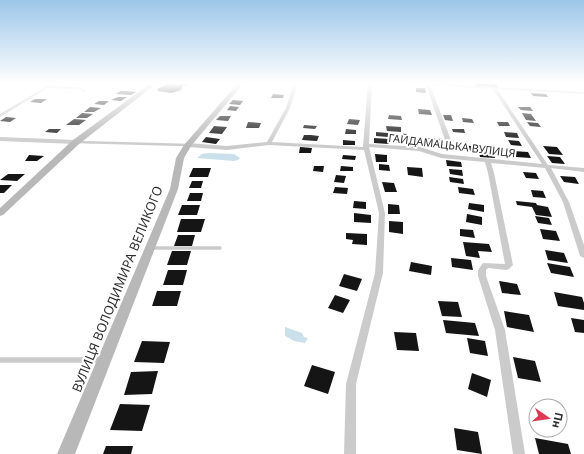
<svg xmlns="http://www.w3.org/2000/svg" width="584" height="454" viewBox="0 0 584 454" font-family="'Noto Sans',sans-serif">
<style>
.water{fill:#cae0ea}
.building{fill:#151515}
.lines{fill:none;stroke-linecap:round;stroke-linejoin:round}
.lane-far3{stroke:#cbcbcb;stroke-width:2}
.lane-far2{stroke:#cbcbcb;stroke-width:2.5}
.lane-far1{stroke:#cbcbcb;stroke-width:3.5}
.lane{stroke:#cbcbcb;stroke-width:5.5}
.street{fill:#cbcbcb;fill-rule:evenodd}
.secondary{fill:#b8b8b8;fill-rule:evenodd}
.labels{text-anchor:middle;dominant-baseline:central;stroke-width:4;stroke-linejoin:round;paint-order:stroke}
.far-street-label{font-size:11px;fill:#2e2e2e;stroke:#fff}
.street-label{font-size:13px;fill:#2e2e2e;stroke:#fff}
</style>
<rect width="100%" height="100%" fill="#fff"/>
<!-- water -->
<path class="water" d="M209,153L234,154L240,158L238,160L234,161L197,158L202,154Z
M285,327L302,333L304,337L308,338L305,343L294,341L285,336Z"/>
<!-- building -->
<path class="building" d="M165,83L187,84L188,85L183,86L181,89L182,90L171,93L158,91L157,89L166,85Z
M475,83H496L498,87L476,86Z
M416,88H425L426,93L416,92Z
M120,91H125L136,92L131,95L116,94Z
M531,93L546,94L548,97L533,96Z
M273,94L284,95L283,98H271Z
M118,97H127L121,101L111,100Z
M35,99H47L41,103L30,102Z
M233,100L243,101L240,105L229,104Z
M99,101H109L104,105L94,104Z
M230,106L239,107L236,111L227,110Z
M90,107L101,108L94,112H84Z
M518,107H530L533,111L521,110Z
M418,109L430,110L432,115L419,114Z
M82,113L93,114L87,118H76Z
M522,113L531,114L536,121L526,120Z
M389,115L401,116L402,120L388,119Z
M443,115H451L453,121L445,120Z
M220,116H231L228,121L216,120Z
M6,117L16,118L10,122L0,121Z
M462,118L472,119L474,123L463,122Z
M74,119L86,120L79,125H66Z
M349,119L360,120L358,125L347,124Z
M248,122L261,123L259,128H246Z
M497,122H508L510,126H499Z
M527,122L538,123L541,127L530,126Z
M304,125L317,126L315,129L303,128Z
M214,126L227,127L222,134L209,133Z
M386,126L401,127V132L387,131Z
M49,129H61L57,133L45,132Z
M346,129L356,130V134H345Z
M452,129H464L465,133L453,132Z
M376,132L388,133V137L376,136Z
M504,132L517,133L519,138L506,137Z
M304,135H311L319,136L317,141L302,140Z
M206,137L220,139L216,144L202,142Z
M374,138L389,139V144L374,143Z
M427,138L442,139L443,144L427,143Z
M343,140L355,141V145H343Z
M508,140L519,141L522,146L511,145Z
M459,145L471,146L473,151L460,150Z
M543,146L557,147L563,155L549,154Z
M300,147L312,148L311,153H299Z
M513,151L528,152L531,158L516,157Z
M484,152L493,153L495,158L480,157L479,153Z
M375,154L387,155V162H376Z
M29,155L44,156L37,161H25Z
M343,155L356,156L355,160L342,159Z
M547,156L560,157L565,164L552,163Z
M446,160L461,162L462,167L447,166Z
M379,164L389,165L390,171L379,170Z
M314,166H324L323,172L313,171Z
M341,166L353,167V171H340Z
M407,167L422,168L423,177L408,175Z
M193,168H211L208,177H189Z
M449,169L462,170L463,176L450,174Z
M523,172L536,173L539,179L526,178Z
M8,174H25L17,181L0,180Z
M336,175L346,176L344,183L334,182Z
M560,176L575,177L579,184L564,182Z
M449,177L463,179L464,184L450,182Z
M192,181H203L201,188H189Z
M382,182L394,183L397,192H385Z
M0,185H12L4,193H0Z
M335,187L348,188L347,194L333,193Z
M458,187L473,189L475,195L459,193Z
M531,190L543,191L546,198L533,197Z
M190,193H203L201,201H187Z
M354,201L366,202V209L353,208Z
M516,201L536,203L537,205L548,207L552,217L536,215L532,207L517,205Z
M469,203L484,205V212L468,209Z
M388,204L399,205L400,214H388Z
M182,205H200L197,215H178Z
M354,213L371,215V223L354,222Z
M467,214L482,217V225L466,222Z
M535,216L549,218L552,225L538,223Z
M181,219H205L201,232H177Z
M389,221L403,222V234L389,232Z
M460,229L473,230L475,238L460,236Z
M540,229L556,231L560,241L543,239Z
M346,233L367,234V245L352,244L353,240L346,239Z
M178,235H195L192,246H174Z
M463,242L489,244L492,252L478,251L480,258L466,256Z
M545,250L564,253L568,263L548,260Z
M172,251H191L187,265H167Z
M451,258L471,260L473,270L452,267Z
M411,262L432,266L431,275L409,271Z
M547,263L570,267L574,277L551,273Z
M168,270H187L183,285H163Z
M344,274L362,279L357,291L339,286Z
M499,281L517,284L521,295L502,293Z
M157,291H181L177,306H152Z
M554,292L582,297L584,303V310L558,306Z
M335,295L350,300L343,313L328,308Z
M438,301L458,302L462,317L442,316Z
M504,311L529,315L534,332L507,327Z
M571,318L584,320V333L575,332Z
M443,320L475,323L479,336L446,333Z
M394,332L416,333L419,351L397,350Z
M467,338L485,341L488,356L470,353Z
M142,341L170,342L164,363L134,362Z
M513,357L535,361L541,382L518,378Z
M312,365L335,372L328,394L304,386Z
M158,371L152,394L124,395L131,372Z
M472,373L491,380L487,397L468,389Z
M120,404L150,405L142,431L110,430Z
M454,428L478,432L482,454L457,450Z
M535,438L568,444L571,454H539Z
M106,446H133L131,454H103Z"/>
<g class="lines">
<!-- lane-far3 -->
<path class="lane-far3" d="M47,87L79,88L84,91"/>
<!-- lane-far2 -->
<path class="lane-far2" d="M77,142L188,145"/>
<!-- lane-far1 -->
<path class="lane-far1" d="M152,248H220"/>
<!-- lane -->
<path class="lane" d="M0,360H100"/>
<!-- street -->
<path class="street" d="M52,83H56L0,117V114Z
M294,83H298L290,108L272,142L363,147L368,83H372L369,144L420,147L442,154L542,164L493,89L430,85L451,140L448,142L445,140L426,85L413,84L411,83H426L584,92V94L497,89L548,165L584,168V172L551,168L569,202L584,245V258L580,256L563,202L545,168L491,163L494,173L513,265L509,269L506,270L488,268L486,270V276L505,330L525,454H513L495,330L478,276V270L483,263L505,264L488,173L485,162L441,158L419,151L369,147L385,213L383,273L356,384V454H344L346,384L375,273L379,213L364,150L269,145L227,150L188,147L185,145L188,143L227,146L267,142L286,108Z
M0,137L76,140L79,142L76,144L0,141Z"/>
<!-- secondary -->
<path class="secondary" d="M151,83H157L79,144L3,215L0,216V208L73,140Z
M238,83H244L191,146L184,158L178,189L75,454H57L170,189L176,158L184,145Z"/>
</g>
<!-- sky -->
<linearGradient id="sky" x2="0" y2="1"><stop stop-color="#9cc6e9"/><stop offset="0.57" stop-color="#fff"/><stop offset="1" stop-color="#fff" stop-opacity="0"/></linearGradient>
<rect width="584" height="146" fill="url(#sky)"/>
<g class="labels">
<!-- far-street labels -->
<g class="far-street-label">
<text transform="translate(452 145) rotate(7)">ГАЙДАМАЦЬКА ВУЛИЦЯ</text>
</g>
<!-- street labels -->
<g class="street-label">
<text transform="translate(117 289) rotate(-68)">ВУЛИЦЯ ВОЛОДИМИРА ВЕЛИКОГО</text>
</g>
</g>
<!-- north arrow -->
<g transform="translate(548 418) rotate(103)"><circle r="19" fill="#ffffff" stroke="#ababab"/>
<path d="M0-3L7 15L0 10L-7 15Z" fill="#de3853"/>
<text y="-6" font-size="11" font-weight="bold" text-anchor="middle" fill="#2e2e2e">Пн</text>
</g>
</svg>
